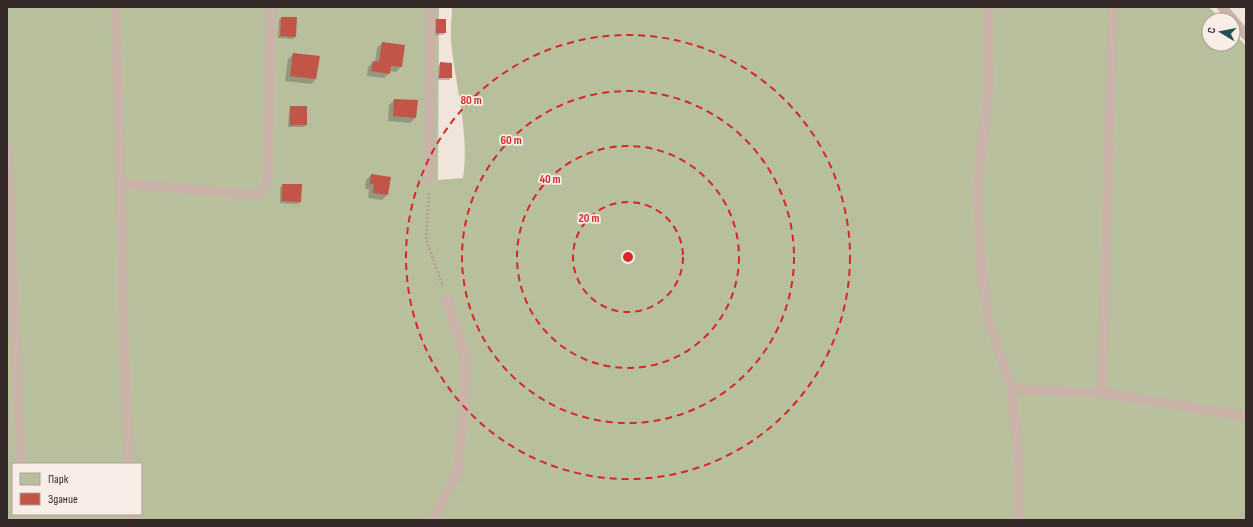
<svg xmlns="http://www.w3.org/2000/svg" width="1253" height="527" viewBox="0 0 1253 527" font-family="'Sofia Sans Condensed',sans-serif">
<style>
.green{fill:#b8bf9c;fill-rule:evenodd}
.shadow{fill:#0003}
.building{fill:#c25548}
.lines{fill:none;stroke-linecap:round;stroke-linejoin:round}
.path{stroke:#b49c92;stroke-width:2.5;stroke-dasharray:2 2;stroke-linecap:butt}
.lane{stroke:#c9b2a7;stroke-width:10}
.ring{fill:none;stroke:#d62828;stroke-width:2;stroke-dasharray:7 5}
.centre{fill:#d62828;stroke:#f9eee7;stroke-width:2}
.ring-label{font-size:12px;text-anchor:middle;font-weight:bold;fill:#d62828;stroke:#f9eee7;stroke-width:3.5;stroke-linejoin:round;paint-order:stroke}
</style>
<rect width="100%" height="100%" fill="#f1e4db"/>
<!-- green -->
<path class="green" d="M7,7H439L438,180L463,178C470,133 455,85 451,41C450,30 452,18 452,7H1209L1222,20H1209V44H1233V32L1246,46V520H7ZM13,464H141V514H13Z"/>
<!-- shadow -->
<path class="shadow" d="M281,18L295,36L293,39L278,38L279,20Z
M431,22L445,33L443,35H431Z
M382,43L401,67L396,72L389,71V73L384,78L367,76L368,67L373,62L375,63L377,48Z
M293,54L318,57L316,79L311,84L285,81L288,59Z
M440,63L451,78L449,80H438V66Z
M394,100L415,118L410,123L388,121L389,105Z
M291,107L306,125L304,127H288L289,110Z
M371,175L387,195L382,200L368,198L369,189H365L366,180Z
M283,185L300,202L298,204L280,203V187Z"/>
<!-- building -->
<path class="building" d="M281,17H297L296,37L280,36Z
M433,19H446V33H433Z
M382,42L405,45L402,67L391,66L390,74L371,71L373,61L379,62Z
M293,53L320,56L316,79L290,76Z
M440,62L452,63V78H439Z
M394,99L418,100L416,118L393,116Z
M290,106H307V125H290Z
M371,174L391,177L388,195L373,193L374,184H370Z
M282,184H302L301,202L282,201Z"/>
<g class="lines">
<!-- path -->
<path class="path" d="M429,193L426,239L443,287"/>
<!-- lane -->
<path class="lane" d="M116,7L124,345L129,464
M988,7L989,84L977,193L982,275L989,322L1012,389L1102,393L1246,416
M1222,7L1246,35
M7,147L21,464
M429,179L431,7
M120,183L245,194H261L268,178L271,7
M1012,389L1019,469V520
M1102,393L1113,7
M24,514V520
M132,514V520
M434,520L457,473L463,424L466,360L447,299"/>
</g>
<!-- distance rings -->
<g class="ring">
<circle cx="628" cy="257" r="55"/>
<circle cx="628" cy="257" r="111"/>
<circle cx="628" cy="257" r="166"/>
<circle cx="628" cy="257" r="222"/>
</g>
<circle cx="628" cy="257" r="6" class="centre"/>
<g class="ring-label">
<text x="471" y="104">80 m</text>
<text x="511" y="144">60 m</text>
<text x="550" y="183">40 m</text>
<text x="589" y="222">20 m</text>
</g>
<!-- border -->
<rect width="1253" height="527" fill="none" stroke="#352a28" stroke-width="16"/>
<!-- legend -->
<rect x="12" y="463" width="130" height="52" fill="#f9eee7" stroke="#aba09b"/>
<rect x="20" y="473" width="20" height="12" fill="#b8bf9c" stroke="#aba09b"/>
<text x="48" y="483" font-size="12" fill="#352a28">Парк</text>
<rect x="20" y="493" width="20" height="12" fill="#c25548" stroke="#aba09b"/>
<text x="48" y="503" font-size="12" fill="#352a28">Здание</text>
<!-- north arrow -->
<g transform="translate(1221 32) rotate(280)"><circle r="19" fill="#f9eee7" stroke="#aba09b"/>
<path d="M0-3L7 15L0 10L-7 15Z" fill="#1e5552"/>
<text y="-6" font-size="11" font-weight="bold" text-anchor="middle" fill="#352a28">С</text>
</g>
</svg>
